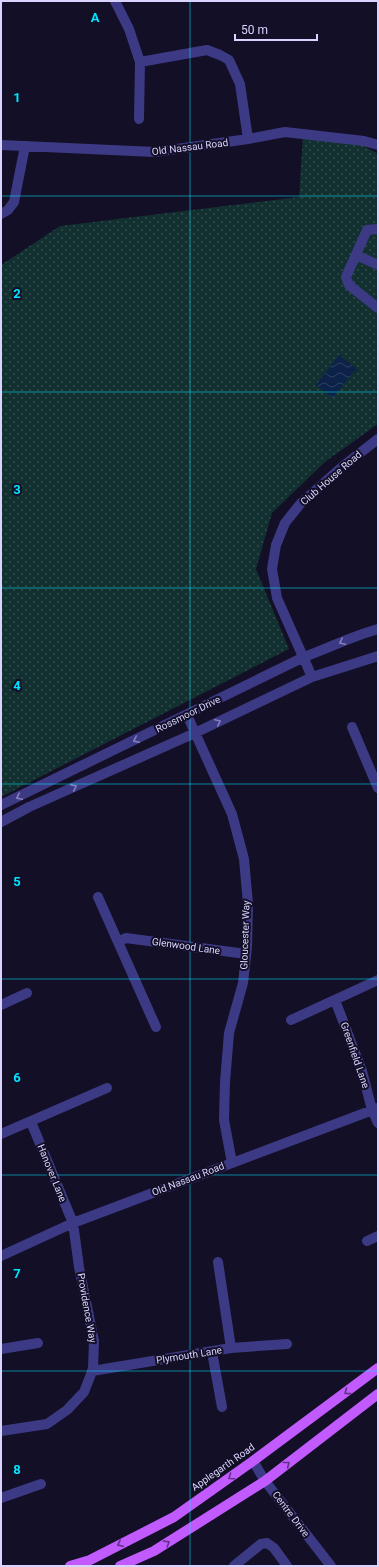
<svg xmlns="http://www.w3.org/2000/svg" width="379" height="1567" viewBox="0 0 379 1567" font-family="Roboto,sans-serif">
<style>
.grass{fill:url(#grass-dots)}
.water{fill:url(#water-waves)}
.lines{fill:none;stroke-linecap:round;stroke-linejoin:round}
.minor{stroke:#3d3a85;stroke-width:10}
.major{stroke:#c25bff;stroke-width:10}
.oneway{stroke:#837fbc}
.oneway2{stroke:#623188}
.grid{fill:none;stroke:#00e5ff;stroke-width:1;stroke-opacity:0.55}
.labels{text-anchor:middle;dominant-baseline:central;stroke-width:4;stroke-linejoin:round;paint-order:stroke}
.street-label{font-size:10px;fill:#d9d4ff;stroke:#130f26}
.grid-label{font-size:13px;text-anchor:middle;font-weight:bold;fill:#00e5ff;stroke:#130f26;stroke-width:4;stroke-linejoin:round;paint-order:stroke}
</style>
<defs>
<pattern id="grass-dots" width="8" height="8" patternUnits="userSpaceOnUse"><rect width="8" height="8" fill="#12302f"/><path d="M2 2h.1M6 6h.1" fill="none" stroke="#344d4e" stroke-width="1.8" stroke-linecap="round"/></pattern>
<pattern id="water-waves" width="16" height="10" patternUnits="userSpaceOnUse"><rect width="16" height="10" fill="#0c2248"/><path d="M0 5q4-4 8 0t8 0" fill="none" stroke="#2f4163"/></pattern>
</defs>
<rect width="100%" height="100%" fill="#130f26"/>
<!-- grass -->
<path class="grass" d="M303,136L356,141L378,154V424L326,461L272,513L256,569L289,649L1,797V265L60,226L299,197Z"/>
<!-- water -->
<path class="water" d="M339,355L358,370L356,372L354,371L333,398L316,385Z"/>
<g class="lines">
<!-- minor -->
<path class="minor" d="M115,1L129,29L140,62L139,119
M140,62L207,50L220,55L229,60L240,84L248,139
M1,145L155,152L248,139L285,132L364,141L378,145
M1,214L8,210L14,202L25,146
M378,229L367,230L346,277L349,285L378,308
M356,255L378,265
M312,677L277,598L272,569L276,545L285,523L301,503L342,467L378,439
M187,715L232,814L244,859L248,904L247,947L243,983L229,1033L225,1082L224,1120L232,1163
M352,727L378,788
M1,805L304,657C329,648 352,636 378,629
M1,822L29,807L195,733L312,677L378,656
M98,897L118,942
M335,1000L362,1071L372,1110L378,1123
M1,1005L27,993
M291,1020L378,980
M156,1027L118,942L126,938L246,954
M1,1134L107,1088
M367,1241L378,1236
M1,1256L73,1223L378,1108
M218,1262L231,1348
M1,1349L38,1343
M212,1352L222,1407
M92,1371L231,1348L287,1344
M1,1431L47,1424L67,1410L84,1392L93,1369L94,1341L79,1267L73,1223L31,1122
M253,1461L265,1481L331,1566
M1,1498L41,1484
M234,1566L261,1544L267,1543L274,1548L287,1566"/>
<!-- major -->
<path class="major" d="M70,1566L90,1560L174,1517L253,1461L378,1368
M120,1566L154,1551L265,1481L378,1394"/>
</g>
<!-- one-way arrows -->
<defs><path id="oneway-chevron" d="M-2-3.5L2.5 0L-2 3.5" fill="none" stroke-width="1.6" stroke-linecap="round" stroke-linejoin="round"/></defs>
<g class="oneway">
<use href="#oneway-chevron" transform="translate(342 642) rotate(155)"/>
<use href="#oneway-chevron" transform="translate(218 722) rotate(-25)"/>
<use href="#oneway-chevron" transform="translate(136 740) rotate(154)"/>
<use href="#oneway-chevron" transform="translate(74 787) rotate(-24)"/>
<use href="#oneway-chevron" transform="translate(19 797) rotate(154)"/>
</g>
<g class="oneway2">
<use href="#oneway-chevron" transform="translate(347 1392) rotate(143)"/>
<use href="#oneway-chevron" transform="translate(287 1464) rotate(-38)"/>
<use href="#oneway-chevron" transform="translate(231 1477) rotate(145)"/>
<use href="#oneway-chevron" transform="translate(167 1543) rotate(-32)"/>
<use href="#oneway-chevron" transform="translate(120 1544) rotate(153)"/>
</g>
<!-- grid -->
<path class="grid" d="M190,1V1566M1,196H378M1,392H378M1,588H378M1,784H378M1,979H378M1,1175H378M1,1371H378"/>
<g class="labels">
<!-- street labels -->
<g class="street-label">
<text transform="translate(190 147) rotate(-7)">Old Nassau Road</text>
<text transform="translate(331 478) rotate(-41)">Club House Road</text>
<text transform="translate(188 714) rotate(-26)">Rossmoor Drive</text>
<text transform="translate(245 935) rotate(-88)">Gloucester Way</text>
<text transform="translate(186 946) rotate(8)">Glenwood Lane</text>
<text transform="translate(355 1055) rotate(71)">Greenfield Lane</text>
<text transform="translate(52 1173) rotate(68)">Hanover Lane</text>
<text transform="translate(188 1179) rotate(-21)">Old Nassau Road</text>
<text transform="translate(87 1308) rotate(80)">Providence Way</text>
<text transform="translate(189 1355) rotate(-9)">Plymouth Lane</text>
<text transform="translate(223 1467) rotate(-35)">Applegarth Road</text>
<text transform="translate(291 1514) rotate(53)">Centre Drive</text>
</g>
</g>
<g class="grid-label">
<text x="95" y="22">A</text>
<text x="17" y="102">1</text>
<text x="17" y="298">2</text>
<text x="17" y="494">3</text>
<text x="17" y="690">4</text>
<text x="17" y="886">5</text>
<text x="17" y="1082">6</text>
<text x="17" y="1278">7</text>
<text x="17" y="1474">8</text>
</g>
<!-- border -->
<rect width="379" height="1567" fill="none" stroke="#d9d4ff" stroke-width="4"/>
<!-- scale -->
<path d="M235 34v6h82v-6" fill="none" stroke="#d9d4ff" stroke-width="2"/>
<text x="241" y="34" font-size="12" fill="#d9d4ff" stroke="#130f26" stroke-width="3" paint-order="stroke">50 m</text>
</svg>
